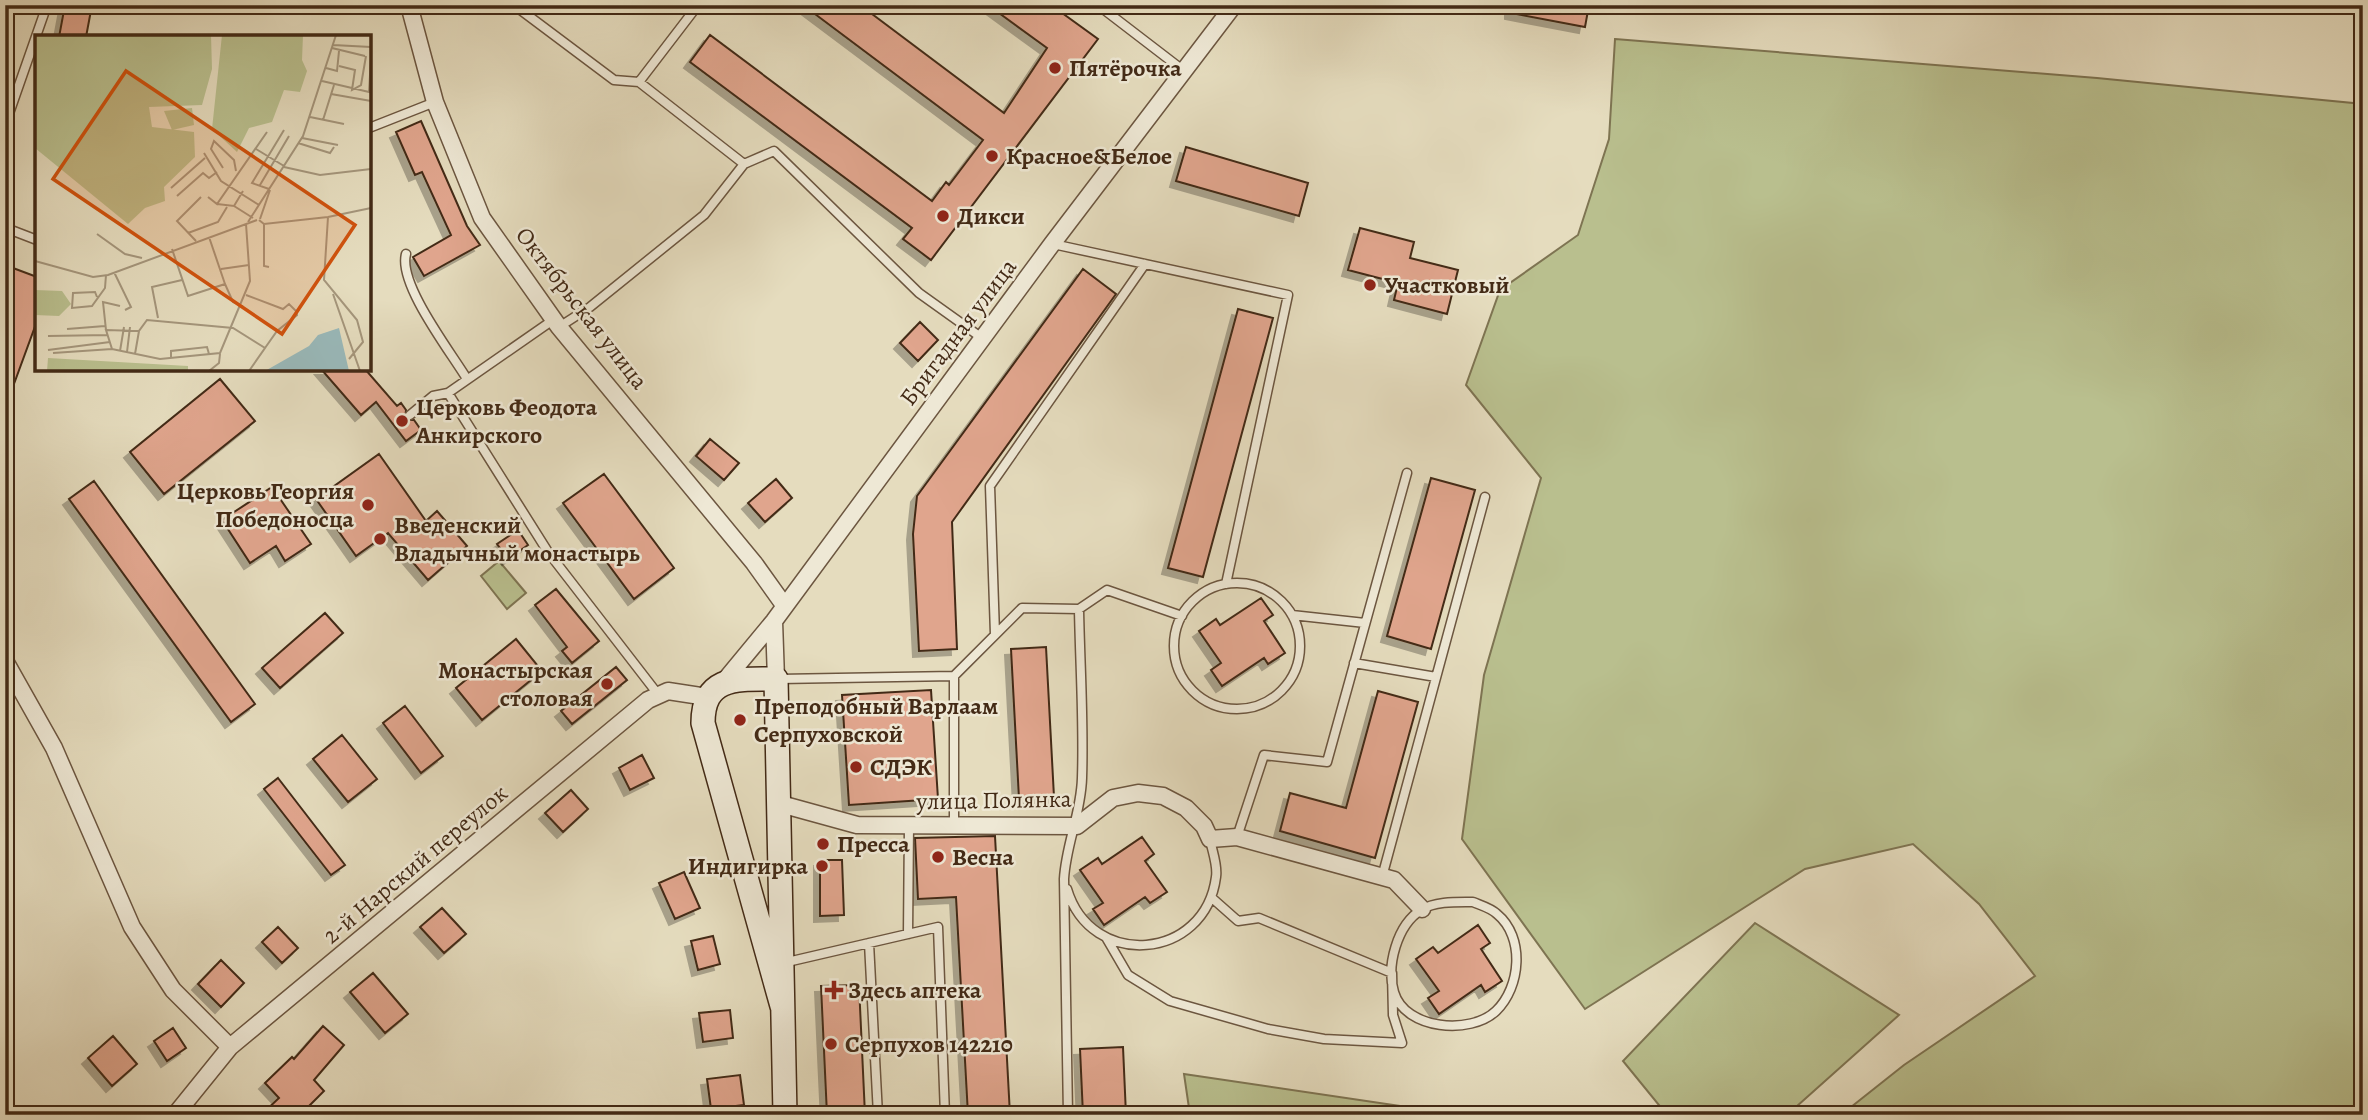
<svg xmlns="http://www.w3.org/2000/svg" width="2368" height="1120" viewBox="0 0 2368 1120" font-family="Alegreya,serif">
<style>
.green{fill:#b9bf8e;stroke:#7e7452;stroke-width:2}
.building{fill:#e0a58d;stroke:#432a16;stroke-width:2;filter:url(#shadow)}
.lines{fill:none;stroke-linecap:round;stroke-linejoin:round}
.lane-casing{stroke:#6c5640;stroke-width:11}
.street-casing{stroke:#6c5640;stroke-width:19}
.secondary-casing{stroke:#432a16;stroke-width:26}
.lane{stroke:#eee8d5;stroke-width:8}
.street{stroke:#eee8d5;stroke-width:16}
.secondary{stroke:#eee8d5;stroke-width:23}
.poi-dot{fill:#8f2418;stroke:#eee8d5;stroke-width:2.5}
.labels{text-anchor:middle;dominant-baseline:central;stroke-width:5;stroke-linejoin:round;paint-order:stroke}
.poi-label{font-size:24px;font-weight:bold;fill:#432a16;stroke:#eee8d5;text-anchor:start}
.street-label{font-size:24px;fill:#432a16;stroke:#eee8d5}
.inset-road{fill:none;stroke:#a4957b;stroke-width:2}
.view{fill:#cf520e;fill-opacity:0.15;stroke:#cf520e;stroke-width:3.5}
.inset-edge{fill:none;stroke:#432a16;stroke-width:3.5}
</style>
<defs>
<filter id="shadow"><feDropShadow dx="-6" dy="6" stdDeviation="0" flood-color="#0004"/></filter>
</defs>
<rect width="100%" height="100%" fill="#e5dcbe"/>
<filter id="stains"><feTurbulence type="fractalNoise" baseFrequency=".00286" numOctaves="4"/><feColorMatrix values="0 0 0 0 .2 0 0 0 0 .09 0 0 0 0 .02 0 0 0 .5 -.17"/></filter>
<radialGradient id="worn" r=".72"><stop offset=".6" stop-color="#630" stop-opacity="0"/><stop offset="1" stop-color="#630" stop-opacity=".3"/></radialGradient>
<!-- green -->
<path class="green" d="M1615,39L2097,78L2363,104V1115H1841L1904,1065L2035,976L1979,904L1913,844L1805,869L1585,1009L1462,839L1484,675L1541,478L1466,385L1500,290L1578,235L1609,139Z
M499,561L526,593L507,609L481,576Z
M1755,923L1899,1015L1787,1115H1667L1623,1061Z
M1184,1074L1461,1115H1190Z"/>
<!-- building -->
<path class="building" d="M65,5H92L86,37H59Z
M803,5H860L1004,113L1047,48L988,5H1051L1098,39L931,260L903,239L912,228L690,62L710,35L932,201L946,182L949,185L983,140Z
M1511,5H1589L1585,27L1511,13Z
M421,121L467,226L480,245L424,276L413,257L451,235L422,172L415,175L396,132Z
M1186,147L1308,183L1299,216L1176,181Z
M1360,228L1414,242L1410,258L1458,270L1447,314L1394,300L1398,283L1348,270Z
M5,265L37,277V321L7,403Z
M1083,269L1116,294L952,522L957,649L919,651L913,534L917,496Z
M1238,309L1273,318L1203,577L1168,568Z
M920,322L938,340L918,361L900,343Z
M321,369H365L397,406L401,403L406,410L405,420H414L421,430L406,441L376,402L361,415Z
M220,379L255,421L164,494L130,452Z
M710,439L739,463L724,480L696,456Z
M379,454L426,521L437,511L467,546L428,580L388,533L356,556L316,499Z
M604,474L674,568L634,599L563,503Z
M1431,478L1475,490L1431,649L1387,636Z
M776,479L792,498L765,522L748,503Z
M94,481L255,704L231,722L69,499Z
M272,487L311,544L285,561L276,546L250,563L222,520Z
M518,530L528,545L508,559L497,544Z
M556,589L599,641L572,663L562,651L567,647L535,605Z
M1261,598L1273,615L1264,621L1285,653L1268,664L1264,658L1222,686L1211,670L1221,663L1199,631L1216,619L1220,625Z
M325,613L343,633L280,688L262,668Z
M516,639L542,671L482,720L456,688Z
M1046,647L1054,797L1019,799L1011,649Z
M616,667L627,680L572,724L561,711Z
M931,690L938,799L849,805L842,695Z
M1378,691L1418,702L1375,858L1280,831L1290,793L1346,808Z
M405,706L443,756L421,773L383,723Z
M342,735L377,779L348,802L313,759Z
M642,755L654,778L630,790L619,768Z
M278,778L345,865L331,875L264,789Z
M571,790L588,809L563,832L545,813Z
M995,836L1010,1115H968L956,897L918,899L915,838Z
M1142,837L1154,854L1145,861L1167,892L1150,903L1145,897L1104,925L1093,909L1103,903L1080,870L1098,858L1102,864Z
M820,860H842L844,915L820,916Z
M684,872L700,908L675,919L659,883Z
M442,908L466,934L444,953L420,927Z
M1478,925L1490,943L1481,949L1502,981L1485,992L1481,985L1439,1014L1428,998L1439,991L1416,959L1433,947L1438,953Z
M278,927L298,948L282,963L262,942Z
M713,936L720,964L698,970L691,941Z
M221,960L244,983L221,1007L198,984Z
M373,973L408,1014L385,1033L350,992Z
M859,985L865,1115H827L821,986Z
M730,1010L733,1038L703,1042L699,1013Z
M323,1026L344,1045L314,1080L324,1091L300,1115H261L279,1098L265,1083L292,1057L294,1059Z
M173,1028L186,1048L167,1061L154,1041Z
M113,1036L137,1064L112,1086L88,1058Z
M1123,1047L1126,1115H1083L1080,1049Z
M740,1075L744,1105L711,1109L707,1079Z"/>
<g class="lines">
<defs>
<path id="lane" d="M514,5L614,80L639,82
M698,5L639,82L744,164L774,151L919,293L982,338
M1098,5L1184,71
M409,9L425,5
M5,125L47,5
M369,128L435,102
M5,225L11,230L37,240
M1053,244L1288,295L1226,584
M406,254C398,284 450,351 467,379
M559,327L590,307L704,215L744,164
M448,393L553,320
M410,415L433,396L448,393L548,552L657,693
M1174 646a63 63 0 1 1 126 0a63 63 0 1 1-126 0Z
M1292,615L1365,623
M995,634L990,486L1145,264
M1354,663L1436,677
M779,679L954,676
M954,825V676L1022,608L1079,609
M1237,837L1264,755L1327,762L1407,473
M1382,877L1485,497
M1067,889C1091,970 1205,961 1216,877C1218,865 1212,851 1210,839
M1473,902C1480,905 1491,908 1497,914C1525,937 1521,987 1496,1011C1471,1035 1405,1030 1394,992C1386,966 1397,925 1421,910C1435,901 1457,902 1473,902Z
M908,934L909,825
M1107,939L1128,975L1170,1001L1268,1029L1324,1039L1402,1043L1393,1015L1392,973L1259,918L1238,921L1212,898
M869,943L878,1115
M783,963L938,927L945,1115
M1068,1115L1064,879C1066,844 1081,814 1082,778C1084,722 1080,665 1079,609L1107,590L1182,616"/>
<path id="street" d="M409,5L435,102L482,218L559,327L754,563L784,605
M774,621L776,679
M5,661L54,748L132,927L173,990L230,1047
M721,685L774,621L1052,244L1234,5
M777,803L857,825L1077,826L1113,798L1138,793L1163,796L1186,808L1204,826L1210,839L1237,837L1394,880L1422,909
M175,1115L230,1047L648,700L668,691L707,697"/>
<path id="secondary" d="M782,1006L703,723C703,675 739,679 776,679L785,1115"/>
</defs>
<!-- lane casing -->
<use href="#lane" class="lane-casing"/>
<!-- street casing -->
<use href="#street" class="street-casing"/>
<!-- secondary casing -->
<use href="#secondary" class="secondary-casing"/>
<!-- lane -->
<use href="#lane" class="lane"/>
<!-- street -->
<use href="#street" class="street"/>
<!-- secondary -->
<use href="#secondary" class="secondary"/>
</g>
<!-- markers -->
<g class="poi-dot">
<circle cx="1055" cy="68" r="7"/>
<circle cx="992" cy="156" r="7"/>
<circle cx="943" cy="216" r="7"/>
<circle cx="1370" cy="285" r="7"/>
<circle cx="402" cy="421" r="7"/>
<circle cx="368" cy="505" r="7"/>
<circle cx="380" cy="539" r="7"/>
<circle cx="607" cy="684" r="7"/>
<circle cx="740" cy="720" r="7"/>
<circle cx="856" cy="767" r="7"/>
<circle cx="823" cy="844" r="7"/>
<circle cx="938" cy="857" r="7"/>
<circle cx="822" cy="866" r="7"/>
<path d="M830.5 979.5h7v7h7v7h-7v7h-7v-7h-7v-7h7z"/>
<circle cx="831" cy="1044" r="7"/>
</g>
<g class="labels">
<!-- poi labels -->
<g class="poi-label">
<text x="1069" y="68">Пятёрочка</text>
<text x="1006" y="156">Красное&amp;Белое</text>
<text x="957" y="216">Дикси</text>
<text x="1384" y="285">Участковый</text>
<text x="416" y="407">Церковь Феодота<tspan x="416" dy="28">Анкирского</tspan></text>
<text x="354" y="491" text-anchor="end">Церковь Георгия<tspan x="354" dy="28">Победоносца</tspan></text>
<text x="394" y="525">Введенский<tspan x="394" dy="28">Владычный монастырь</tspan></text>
<text x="593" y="670" text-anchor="end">Монастырская<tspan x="593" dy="28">столовая</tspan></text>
<text x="754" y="706">Преподобный Варлаам<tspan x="754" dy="28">Серпуховской</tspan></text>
<text x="870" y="767">СДЭК</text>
<text x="837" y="844">Пресса</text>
<text x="952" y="857">Весна</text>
<text x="808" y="866" text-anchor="end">Индигирка</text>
<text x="848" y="990">Здесь аптека</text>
<text x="845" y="1044">Серпухов 142210</text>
</g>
<!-- street labels -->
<g class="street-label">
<text transform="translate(582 308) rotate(52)">Октябрьская улица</text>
<text transform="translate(958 332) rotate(-53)">Бригадная улица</text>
<text transform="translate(994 800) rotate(-1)">улица Полянка</text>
<text transform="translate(415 864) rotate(-40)">2-й Нарский переулок</text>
</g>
</g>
<!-- overview -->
<g transform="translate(35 35)">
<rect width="336" height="336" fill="#e5dcbe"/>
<path d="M0,0H176L177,34L167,70L114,72L117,92L159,97L160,122L129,152L130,166L110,173L93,189L0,113ZM187,0H268L267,25L272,36L265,57L249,55L237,87L214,93L202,117L177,94ZM157,73L159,90L137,95L129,76ZM0,255L27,256L36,269L24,281L0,280ZM13,323L153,331V336H12Z" fill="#b9bf8e"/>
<path d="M304,293L314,336H230L274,311L283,300Z" fill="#99b9ba"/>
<path class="inset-road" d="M298,10L336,12M297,13L330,21M304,31L320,35L317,55L326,50L331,21M291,33L302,36L304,16M287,46L334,57L336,23M296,59L336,66M275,82L309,89M288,85L299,50M267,103L303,110M263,108L295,118L299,112M221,114L249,131M169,118L186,146L224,170M249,132L285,140L336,134M188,133L176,114L179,106L199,125L201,136M225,150L254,101M136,153L170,123M234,154L217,148L249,95M142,161L168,138L174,143L182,137M173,162L182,169L232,97M182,169L199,171L208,156M199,171L218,183M293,182L289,245L322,285L328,307L314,324M225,184L235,155M224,185L229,189L293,182L336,173M213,187L268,101L301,0M229,189V231L234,232M153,198L183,187L192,172M62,199L90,219L107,223M161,206L142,186L166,162M137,214L153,261L190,249L174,202M0,226L58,242L73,240L222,185M186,234L214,230M79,237L96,272L90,275M190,249L198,267L208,271M298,259L325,336M211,260L248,274L254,269L261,276L262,280L242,296L230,313M62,262L60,257L38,258L37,273L57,271L70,253L71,240M123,283L117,252L147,245M32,294L70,291M71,295L68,267L85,271M13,301L73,300M77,314L71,295L104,296M13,315L75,307M85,316L89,292M92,317L95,292M18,318L77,314L125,324L185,318L215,246L211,189M100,319L104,296L112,285L198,293L230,313L214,336M136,323V316L172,312L174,319M174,336L184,328L185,319"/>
<path class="view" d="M91,36L320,190L247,299L18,144Z"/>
<rect width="336" height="336" class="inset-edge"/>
</g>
<!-- margin -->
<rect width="2368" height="1120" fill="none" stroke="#e5dcbe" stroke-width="28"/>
<rect x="7" y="7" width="2354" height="1106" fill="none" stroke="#432a16" stroke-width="3.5"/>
<rect x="14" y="14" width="2340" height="1092" fill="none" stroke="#432a16" stroke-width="2"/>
<rect width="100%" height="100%" filter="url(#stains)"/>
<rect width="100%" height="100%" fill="url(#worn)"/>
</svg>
